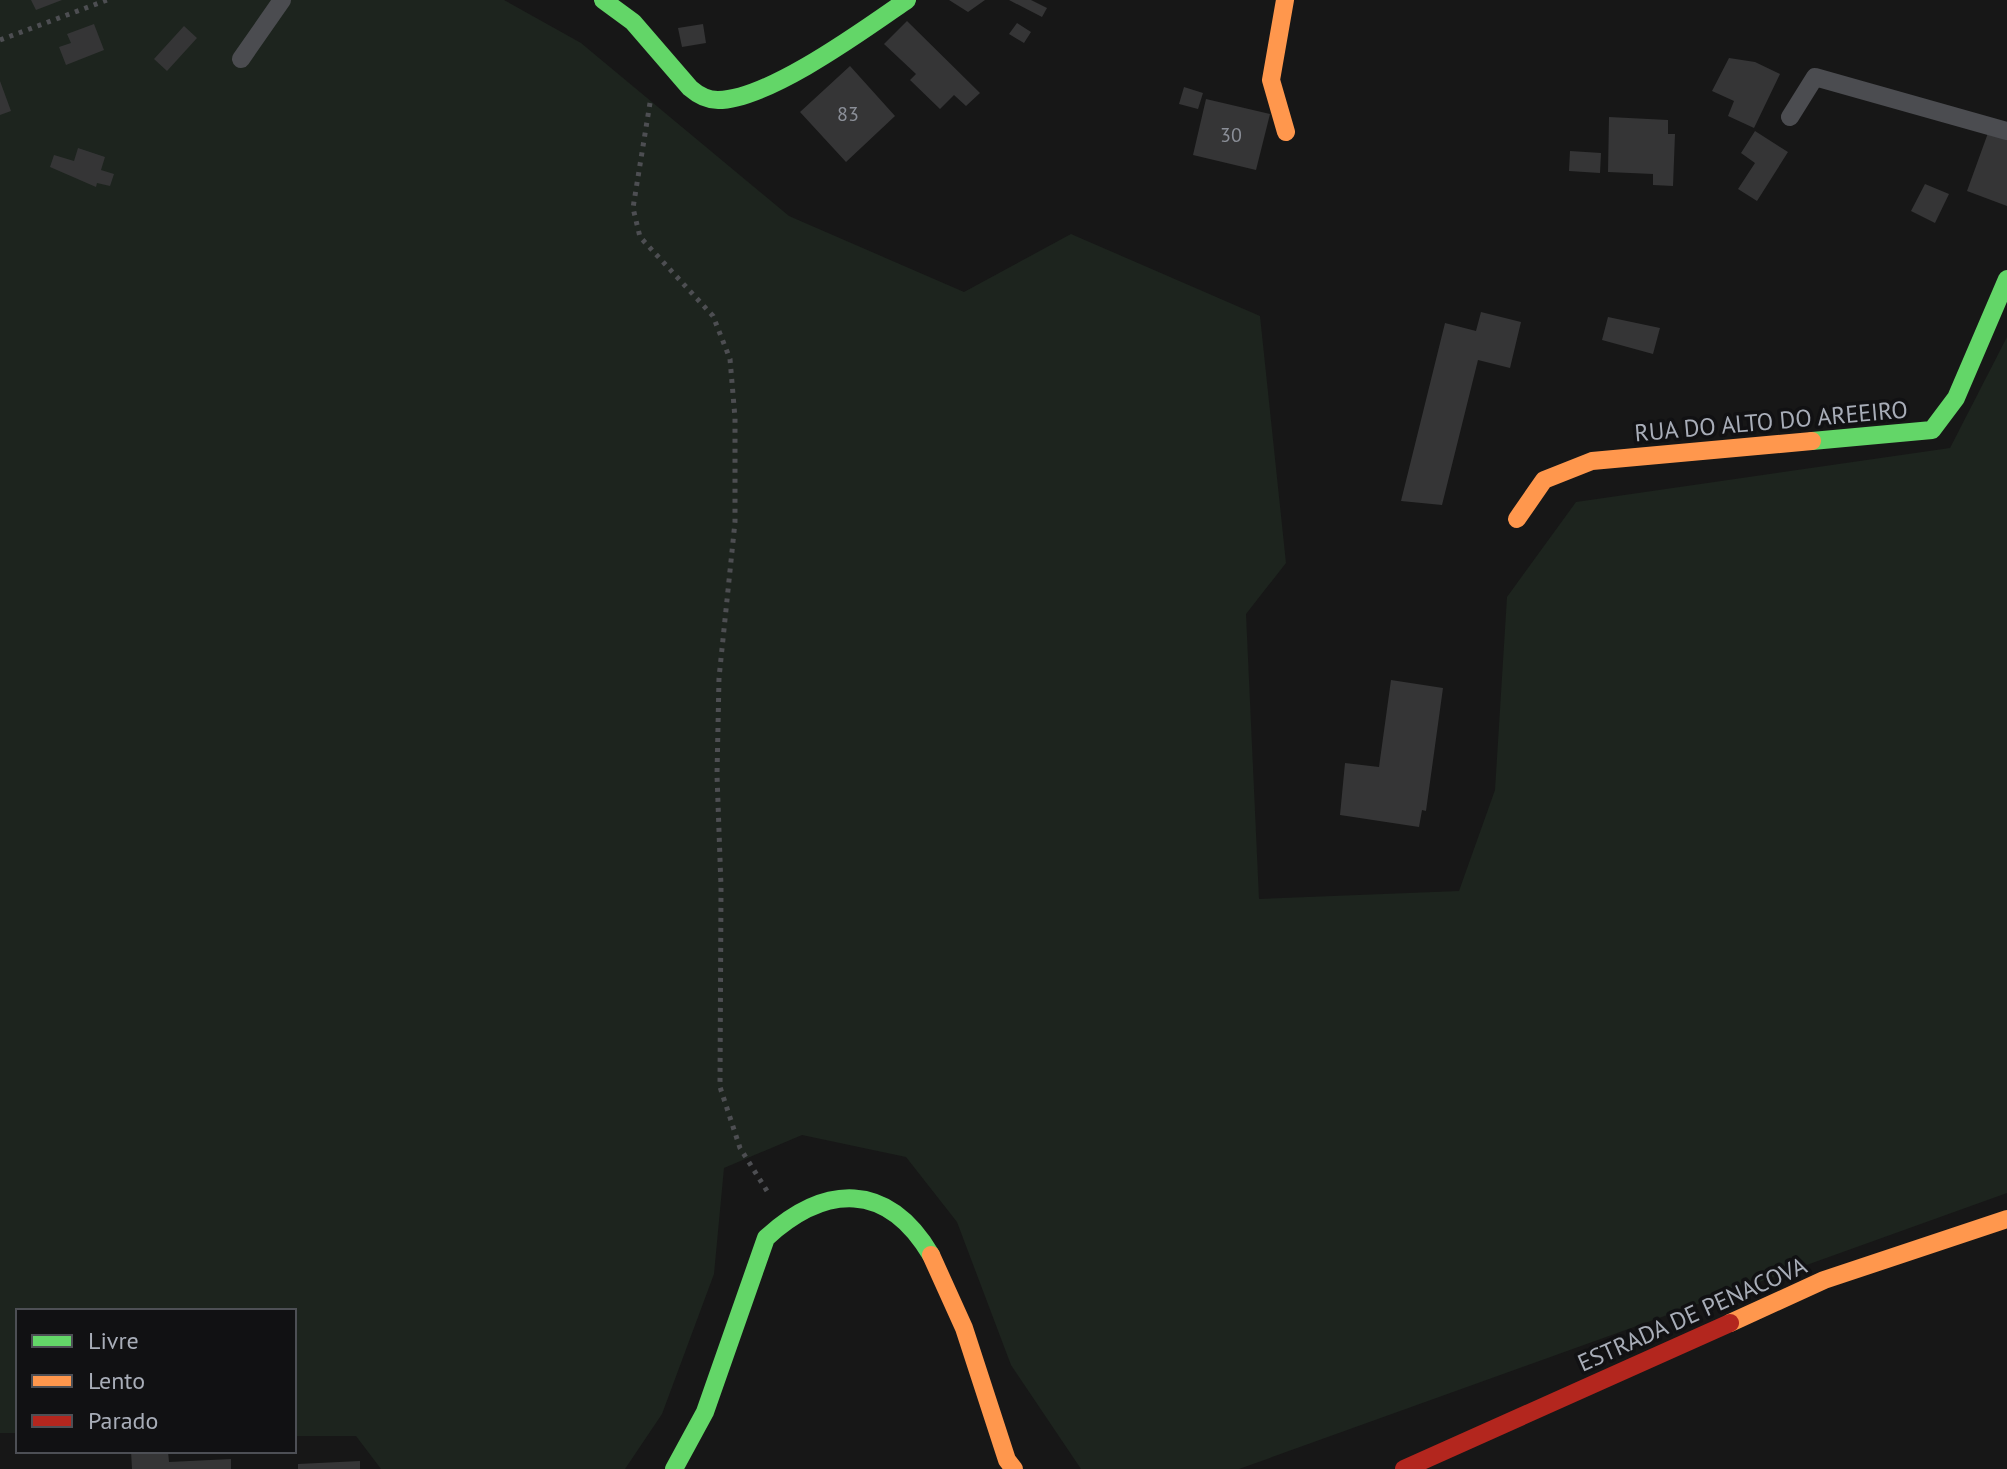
<svg xmlns="http://www.w3.org/2000/svg" width="2007" height="1469" viewBox="0 0 2007 1469" font-family="'PT Sans',sans-serif">
<style>
.green{fill:#1d241e}
.building{fill:#353536}
.lines{fill:none;stroke-linecap:round;stroke-linejoin:round}
.path{stroke:#4d4e52;stroke-width:5;stroke-dasharray:4 6;stroke-linecap:butt}
.lane{stroke:#4b4c50;stroke-width:18}
.fast{stroke:#63d668;stroke-width:18}
.slow{stroke:#ff974d;stroke-width:18}
.jam{stroke:#b3261e;stroke-width:18}
.labels{text-anchor:middle;dominant-baseline:central;stroke-width:7;stroke-linejoin:round;paint-order:stroke}
.number-label{font-size:20px;fill:#8b8f98}
.street-label{font-size:24px;fill:#a8adb8;stroke:#111113}
</style>
<rect width="100%" height="100%" fill="#171717"/>
<!-- green -->
<path class="green" d="M0,0H504L581,43L789,216L964,292L1071,234L1260,316L1286,563L1246,614L1259,899L1459,891L1495,790L1507,597L1576,502L1950,448L2007,337V1193L1239,1469H1081L1011,1365L957,1222L906,1157L802,1135L724,1168L714,1274L662,1414L625,1469H381L356,1436H294V1311H18V1433H0Z"/>
<!-- building -->
<path class="building" d="M31,0H62L36,10Z
M949,0H985L968,12Z
M1009,0H1031L1047,8L1042,17Z
M907,21L980,93L966,106L954,95L940,109L910,80L916,74L884,44Z
M1017,23L1031,32L1024,43L1009,34Z
M94,24L104,50L66,65L59,47L71,43L67,34Z
M703,24L706,43L682,47L678,28Z
M184,26L197,38L167,71L154,59Z
M1729,58L1755,62L1780,74L1754,128L1728,116L1734,101L1712,91Z
M850,66L895,116L846,162L800,112Z
M0,81L11,111L0,115Z
M1184,87L1203,93L1198,109L1179,104Z
M1206,99L1270,114L1256,170L1193,155Z
M1609,117L1668,120V134H1675L1673,186L1653,185V174L1608,172Z
M1755,131L1788,152L1757,201L1738,189L1755,163L1741,153Z
M1988,133L2007,140V206L1967,191Z
M78,148L105,157L101,170L114,174L110,186L97,183L96,187L50,167L54,155L74,161Z
M1570,151L1601,153L1600,173L1569,171Z
M1925,184L1949,194L1935,223L1911,211Z
M1481,312L1521,322L1510,368L1478,360L1442,505L1401,501L1445,323L1476,331Z
M1608,317L1660,328L1653,354L1602,340Z
M1391,680L1443,688L1426,811L1422,810L1419,827L1340,815L1345,763L1379,767Z
M131,1451H168L169,1462L231,1459V1469H132Z
M360,1461V1469H298V1464Z"/>
<g class="lines">
<!-- path -->
<path class="path" d="M0,40L107,0
M650,103L633,208L640,237L713,316L730,359L735,418V522L719,678L717,775L721,887L720,1087L740,1148L767,1191"/>
<!-- lane -->
<path class="lane" d="M241,59L282,0
M1790,117L1815,77L2007,131"/>
<!-- fast -->
<path class="fast" d="M603,0L633,22L690,88C698,95 707,100 718,100C768,100 865,29 907,0
M1812,441L1932,430L1956,398L2007,279
M674,1469L705,1412L766,1238C825,1184 887,1181 931,1255"/>
<!-- slow -->
<path class="slow" d="M1285,0L1271,80L1286,132
M1517,519L1544,480L1592,461L1812,441
M931,1255L964,1328L1007,1460L1014,1469
M1730,1323L1824,1280L2007,1219"/>
<!-- jam -->
<path class="jam" d="M1404,1469L1730,1323"/>
</g>
<g class="labels">
<!-- number labels -->
<g class="number-label">
<text x="848" y="114">83</text>
<text x="1231" y="135">30</text>
</g>
<!-- street labels -->
<g class="street-label">
<text transform="translate(1771 421) rotate(-5)">RUA DO ALTO DO AREEIRO</text>
<text transform="translate(1692 1314) rotate(-24)">ESTRADA DE PENACOVA</text>
</g>
</g>
<!-- legend -->
<rect x="16" y="1309" width="280" height="144" fill="#111113" stroke="#4d4f55" stroke-width="2"/>
<rect x="32" y="1335" width="40" height="12" fill="#63d668" stroke="#4d4f55" stroke-width="2"/>
<text x="88" y="1349" font-size="24" fill="#a8adb8">Livre</text>
<rect x="32" y="1375" width="40" height="12" fill="#ff974d" stroke="#4d4f55" stroke-width="2"/>
<text x="88" y="1389" font-size="24" fill="#a8adb8">Lento</text>
<rect x="32" y="1415" width="40" height="12" fill="#b3261e" stroke="#4d4f55" stroke-width="2"/>
<text x="88" y="1429" font-size="24" fill="#a8adb8">Parado</text>
</svg>
